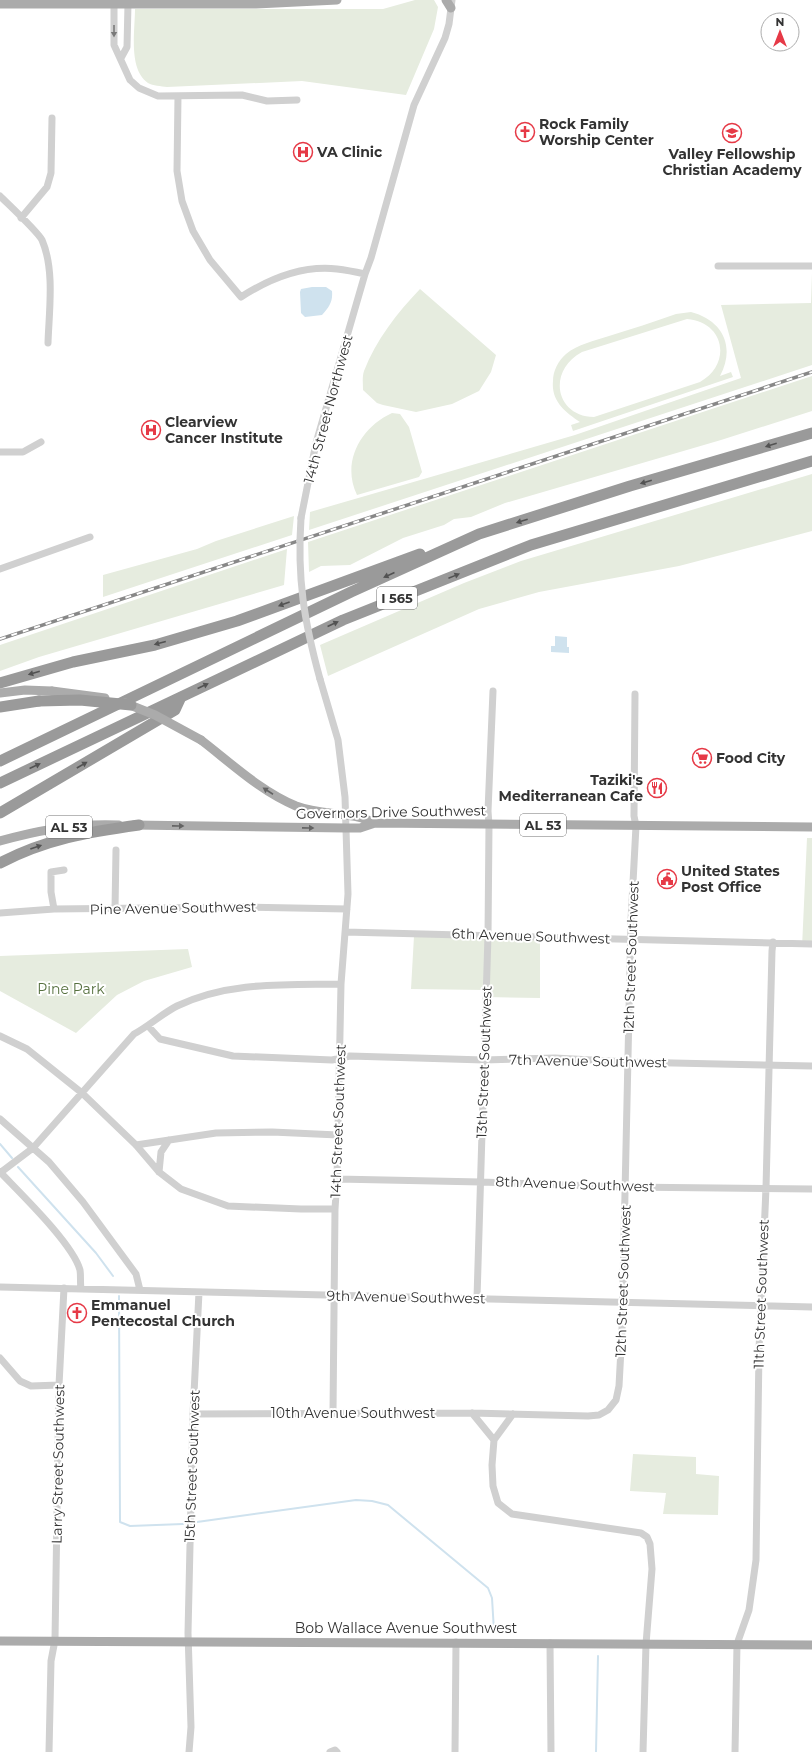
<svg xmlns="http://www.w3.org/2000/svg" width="812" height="1752" viewBox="0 0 812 1752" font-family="Montserrat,sans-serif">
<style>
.green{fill:#e6ecdf;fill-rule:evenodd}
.water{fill:#cfe2ee}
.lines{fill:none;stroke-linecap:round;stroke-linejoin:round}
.stream{stroke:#cfe2ee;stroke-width:2}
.minor{stroke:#d0d0d0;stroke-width:7}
.major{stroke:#ababab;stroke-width:9}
.highway{stroke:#9a9a9a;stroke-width:11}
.rail-casing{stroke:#888;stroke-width:3.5}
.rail{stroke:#fff;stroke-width:2;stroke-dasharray:6;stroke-linecap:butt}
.minor-bridge{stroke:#d0d0d0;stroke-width:7}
.major-bridge{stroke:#ababab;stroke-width:9}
.highway-bridge{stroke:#9a9a9a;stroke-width:11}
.oneway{fill:#7a7a7a}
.oneway2{fill:#525252}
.oneway3{fill:#636363}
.labels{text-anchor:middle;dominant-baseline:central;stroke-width:4;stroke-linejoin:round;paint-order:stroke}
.shield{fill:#fff;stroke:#707070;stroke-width:1}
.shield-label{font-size:13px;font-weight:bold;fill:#333}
.poi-label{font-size:14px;font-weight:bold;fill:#333;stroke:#fff;text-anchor:start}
.street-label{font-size:14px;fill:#333;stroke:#fff}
.park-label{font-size:14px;fill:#56703f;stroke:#fff}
</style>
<rect width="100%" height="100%" fill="#fff"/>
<!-- green -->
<path class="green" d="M415,0H434L438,7L434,29L406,95L302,81L167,87C161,86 153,86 148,83C128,69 135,31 135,9H383Z
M812,273V365L309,530L310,512L575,435L741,378L721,305L811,303Z
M420,289L496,355L491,372L479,391L452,404L416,412L383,405L377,403L363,390C363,384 362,377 364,371C376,340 397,313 420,289Z
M691,312C722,320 736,346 720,376L731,372L733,377L573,431L571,425L580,422C565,412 551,401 553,381C553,371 558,361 566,354C578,344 594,341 609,336C631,329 654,322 676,314ZM687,319C725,322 732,364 700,382L594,417C555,416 547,371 582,352Z
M812,376V411L721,440L505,503L471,517L454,519L444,525L403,538L350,565L321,566L309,572L308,542Z
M392,413L400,414L409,427L422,472L419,477L357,495C341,462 361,427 392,413Z
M812,474V531L679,566L539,592L479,609L328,676L320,645L464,583L521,561Z
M294,516L292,535L103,597V575L197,549L216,541Z
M287,549L284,585L39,657L0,671V645Z
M807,838H812V947H802Z
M414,936L540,940V998L486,997V990L411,989Z
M188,949L192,967L144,981L117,995L76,1033L0,991V956Z
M633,1454L696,1457V1474L719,1476L718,1515L663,1514L666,1493L630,1491Z"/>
<!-- water -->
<path class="water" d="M312,287H326L332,291C333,302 329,307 322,315L305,317L301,313L300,292L301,289Z
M555,636L567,637V647H569V653L551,652V646H555Z"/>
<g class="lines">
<!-- stream -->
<path class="stream" d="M0,1144L12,1158
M18,1167L96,1253L113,1276
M119,1296L120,1522L130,1526L183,1524
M197,1522L356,1500L372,1501L388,1505L488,1588L492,1598L494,1631
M596,1752L598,1656"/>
<!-- minor -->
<path class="minor" d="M114,4V45L130,80L139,88L158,96L242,95L267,101L297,100
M121,58L127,47L128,4
M178,96L177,171L182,201L193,231L210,260L241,297C269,279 303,265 337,269C346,270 356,272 365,274
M0,196C9,205 37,231 42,240C55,270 49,311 48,343
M21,218L47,187L51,173L52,118
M718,266H812
M0,452H23L41,442
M301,518L316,443L365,274L371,258L414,105L445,38L449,24L452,0
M0,569L90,537
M320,679L338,740L345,797L348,894L341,984L337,1179L335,1209L333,1413
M54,909L51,892V872L64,870
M115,909L116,850
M0,913L54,909L243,907L347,909
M345,932L812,944
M149,1027L160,1039L233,1056L332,1060L350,1056L484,1060L555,1058L628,1062L812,1066
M0,1036L27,1049L82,1093L136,1145L159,1172L181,1189L228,1206L301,1209H335
M0,1119L49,1162L83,1202L136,1274L140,1290
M136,1145L216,1133L272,1132L338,1135
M0,1172C20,1193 73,1244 80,1270C81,1276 80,1283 81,1288
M159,1172L161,1152L169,1140
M0,1173L33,1148L134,1034C149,1026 163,1013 177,1006C229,981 286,985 341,984
M337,1179L481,1182L625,1187L812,1189
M0,1287L812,1307
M477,1298L488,935L489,825L488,811L493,691
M0,1358L20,1381L31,1386L59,1385
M472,1413L494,1440
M193,1414L472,1413L588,1416L599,1415L608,1410L616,1400L619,1386L622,1330L631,920L636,826L634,816L635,694
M513,1414L494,1440L492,1465L493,1486L498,1503L512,1514L641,1533L647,1537L650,1544L652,1569L646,1644L643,1752
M550,1643L551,1752
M49,1752L51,1661L55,1640L59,1385L64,1288
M189,1752L191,1727L188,1633L193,1414L199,1292
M330,1752L335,1750L337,1752
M455,1752L456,1642
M735,1752L737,1644L749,1610L756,1560L759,1350L766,1188L772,951L773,942"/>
<!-- major -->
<path class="major" d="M446,0L451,8
M0,4H256L337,0
M0,693L25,690L52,691
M201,740C231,763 260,791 296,806C322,816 351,811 375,823
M134,825L346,828H360L375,823L812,827
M0,841C38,830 79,823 119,825
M0,1641L812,1645"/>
<!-- highway -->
<path class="highway" d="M0,683L73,662L155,645L237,621L420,554
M0,707L39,701
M0,761L351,592L479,534L630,486L812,433
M0,783L343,620L531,545L812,461
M0,813L175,710L181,697
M0,863C46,839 88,832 139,825"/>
<defs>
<path id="rail" d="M0,639L812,372"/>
</defs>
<!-- rail casing -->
<use href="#rail" class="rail-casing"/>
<!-- rail -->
<use href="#rail" class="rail"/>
<!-- minor-bridge -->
<path class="minor-bridge" d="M301,518C297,578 304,621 320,679"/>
<!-- major-bridge -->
<path class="major-bridge" d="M52,691L105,698
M125,703L155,715L201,740"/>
<!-- highway-bridge -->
<path class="highway-bridge" d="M39,701L80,700L131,705"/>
</g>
<!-- one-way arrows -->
<defs><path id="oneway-solid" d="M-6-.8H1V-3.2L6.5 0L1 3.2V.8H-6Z"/></defs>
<use class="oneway" href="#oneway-solid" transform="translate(114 31) rotate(90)"/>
<g class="oneway2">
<use href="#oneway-solid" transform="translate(771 445) rotate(163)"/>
<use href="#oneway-solid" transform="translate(646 482) rotate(164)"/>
<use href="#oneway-solid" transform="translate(522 521) rotate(162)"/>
<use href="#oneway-solid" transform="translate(389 575) rotate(156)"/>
<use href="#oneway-solid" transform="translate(454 576) rotate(-22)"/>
<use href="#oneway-solid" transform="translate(284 604) rotate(160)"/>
<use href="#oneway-solid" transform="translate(333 624) rotate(-25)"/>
<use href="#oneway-solid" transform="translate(160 643) rotate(165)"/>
<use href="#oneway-solid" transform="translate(34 673) rotate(164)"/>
<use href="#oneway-solid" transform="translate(203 686) rotate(-25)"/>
<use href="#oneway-solid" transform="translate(82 765) rotate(-30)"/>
<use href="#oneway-solid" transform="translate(35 766) rotate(-25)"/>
<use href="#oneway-solid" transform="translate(36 847) rotate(-19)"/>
</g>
<g class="oneway3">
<use href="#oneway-solid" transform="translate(268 791) rotate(-147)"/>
<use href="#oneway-solid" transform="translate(178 826) rotate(1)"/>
<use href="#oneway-solid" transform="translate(308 828) rotate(1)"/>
</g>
<!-- icons -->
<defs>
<symbol id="church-ring" viewBox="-11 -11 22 22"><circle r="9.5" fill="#fff" stroke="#e63946" stroke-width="1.5"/><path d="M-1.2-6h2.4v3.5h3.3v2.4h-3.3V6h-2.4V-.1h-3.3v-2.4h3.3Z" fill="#e63946"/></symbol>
<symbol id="school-ring" viewBox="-11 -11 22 22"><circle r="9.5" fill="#fff" stroke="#e63946" stroke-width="1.5"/><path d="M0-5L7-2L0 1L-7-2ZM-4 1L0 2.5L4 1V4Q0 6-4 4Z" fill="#e63946"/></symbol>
<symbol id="hospital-ring" viewBox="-11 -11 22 22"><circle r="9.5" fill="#fff" stroke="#e63946" stroke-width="1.5"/><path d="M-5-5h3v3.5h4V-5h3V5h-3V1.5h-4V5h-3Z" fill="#e63946"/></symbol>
<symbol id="supermarket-ring" viewBox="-11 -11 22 22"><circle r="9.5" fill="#fff" stroke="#e63946" stroke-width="1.5"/><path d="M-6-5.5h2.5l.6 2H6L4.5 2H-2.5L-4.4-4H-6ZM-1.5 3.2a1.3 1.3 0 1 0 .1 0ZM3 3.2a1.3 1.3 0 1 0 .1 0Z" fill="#e63946"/></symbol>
<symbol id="restaurant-ring" viewBox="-11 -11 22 22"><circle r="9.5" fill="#fff" stroke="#e63946" stroke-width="1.5"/><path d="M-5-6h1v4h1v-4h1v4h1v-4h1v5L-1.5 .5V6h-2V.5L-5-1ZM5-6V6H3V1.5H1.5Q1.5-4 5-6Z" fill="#e63946"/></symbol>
<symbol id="civic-ring" viewBox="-11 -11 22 22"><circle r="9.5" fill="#fff" stroke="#e63946" stroke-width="1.5"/><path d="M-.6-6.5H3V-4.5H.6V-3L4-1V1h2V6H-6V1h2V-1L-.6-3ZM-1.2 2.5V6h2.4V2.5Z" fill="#e63946"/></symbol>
</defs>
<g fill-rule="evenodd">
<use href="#church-ring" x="514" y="121" width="22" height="22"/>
<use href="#school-ring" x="721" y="122" width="22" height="22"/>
<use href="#hospital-ring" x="292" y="141" width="22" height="22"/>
<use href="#hospital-ring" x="140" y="419" width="22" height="22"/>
<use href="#supermarket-ring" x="691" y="747" width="22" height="22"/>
<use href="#restaurant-ring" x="646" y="777" width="22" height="22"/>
<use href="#civic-ring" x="656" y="868" width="22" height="22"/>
<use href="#church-ring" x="66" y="1302" width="22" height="22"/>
</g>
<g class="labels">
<!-- shield labels -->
<g class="shield">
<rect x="377" y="587" width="40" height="22" rx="3"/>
<rect x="520" y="814" width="46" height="22" rx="3"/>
<rect x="46" y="816" width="46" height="22" rx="3"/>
</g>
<g class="shield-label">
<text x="397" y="598">I 565</text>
<text x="543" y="825">AL 53</text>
<text x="69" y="827">AL 53</text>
</g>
<!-- poi labels -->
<g class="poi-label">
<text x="539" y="124">Rock Family<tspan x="539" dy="16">Worship Center</tspan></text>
<text x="317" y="152">VA Clinic</text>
<text x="732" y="154" text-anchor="middle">Valley Fellowship<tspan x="732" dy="16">Christian Academy</tspan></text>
<text x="165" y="422">Clearview<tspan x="165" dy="16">Cancer Institute</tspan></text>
<text x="716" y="758">Food City</text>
<text x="643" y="780" text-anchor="end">Taziki's<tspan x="643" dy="16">Mediterranean Cafe</tspan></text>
<text x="681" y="871">United States<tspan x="681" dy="16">Post Office</tspan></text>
<text x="91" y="1305">Emmanuel<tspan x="91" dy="16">Pentecostal Church</tspan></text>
</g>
<!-- street labels -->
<g class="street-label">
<text transform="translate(328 409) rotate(-75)">14th Street Northwest</text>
<text transform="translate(391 812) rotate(-1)">Governors Drive Southwest</text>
<text transform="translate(173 908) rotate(-1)">Pine Avenue Southwest</text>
<text transform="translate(531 936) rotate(2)">6th Avenue Southwest</text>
<text transform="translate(631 957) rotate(-88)">12th Street Southwest</text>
<text transform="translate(588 1061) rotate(1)">7th Avenue Southwest</text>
<text transform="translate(484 1062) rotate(-88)">13th Street Southwest</text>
<text transform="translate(338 1121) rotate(-88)">14th Street Southwest</text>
<text transform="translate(575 1184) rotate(2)">8th Avenue Southwest</text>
<text transform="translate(623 1281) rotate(-88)">12th Street Southwest</text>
<text transform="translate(761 1294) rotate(-88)">11th Street Southwest</text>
<text transform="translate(406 1297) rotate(1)">9th Avenue Southwest</text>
<text x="353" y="1413">10th Avenue Southwest</text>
<text transform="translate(58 1464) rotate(-89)">Larry Street Southwest</text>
<text transform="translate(192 1466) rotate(-88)">15th Street Southwest</text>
<text x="406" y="1628">Bob Wallace Avenue Southwest</text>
</g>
<!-- park labels -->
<g class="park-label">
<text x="71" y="989">Pine Park</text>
</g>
</g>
<!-- north arrow -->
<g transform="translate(780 32)"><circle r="19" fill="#ffffff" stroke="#adadad"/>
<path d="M0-3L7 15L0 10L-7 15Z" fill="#e63946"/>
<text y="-6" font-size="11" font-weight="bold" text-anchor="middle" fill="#333333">N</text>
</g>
</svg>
